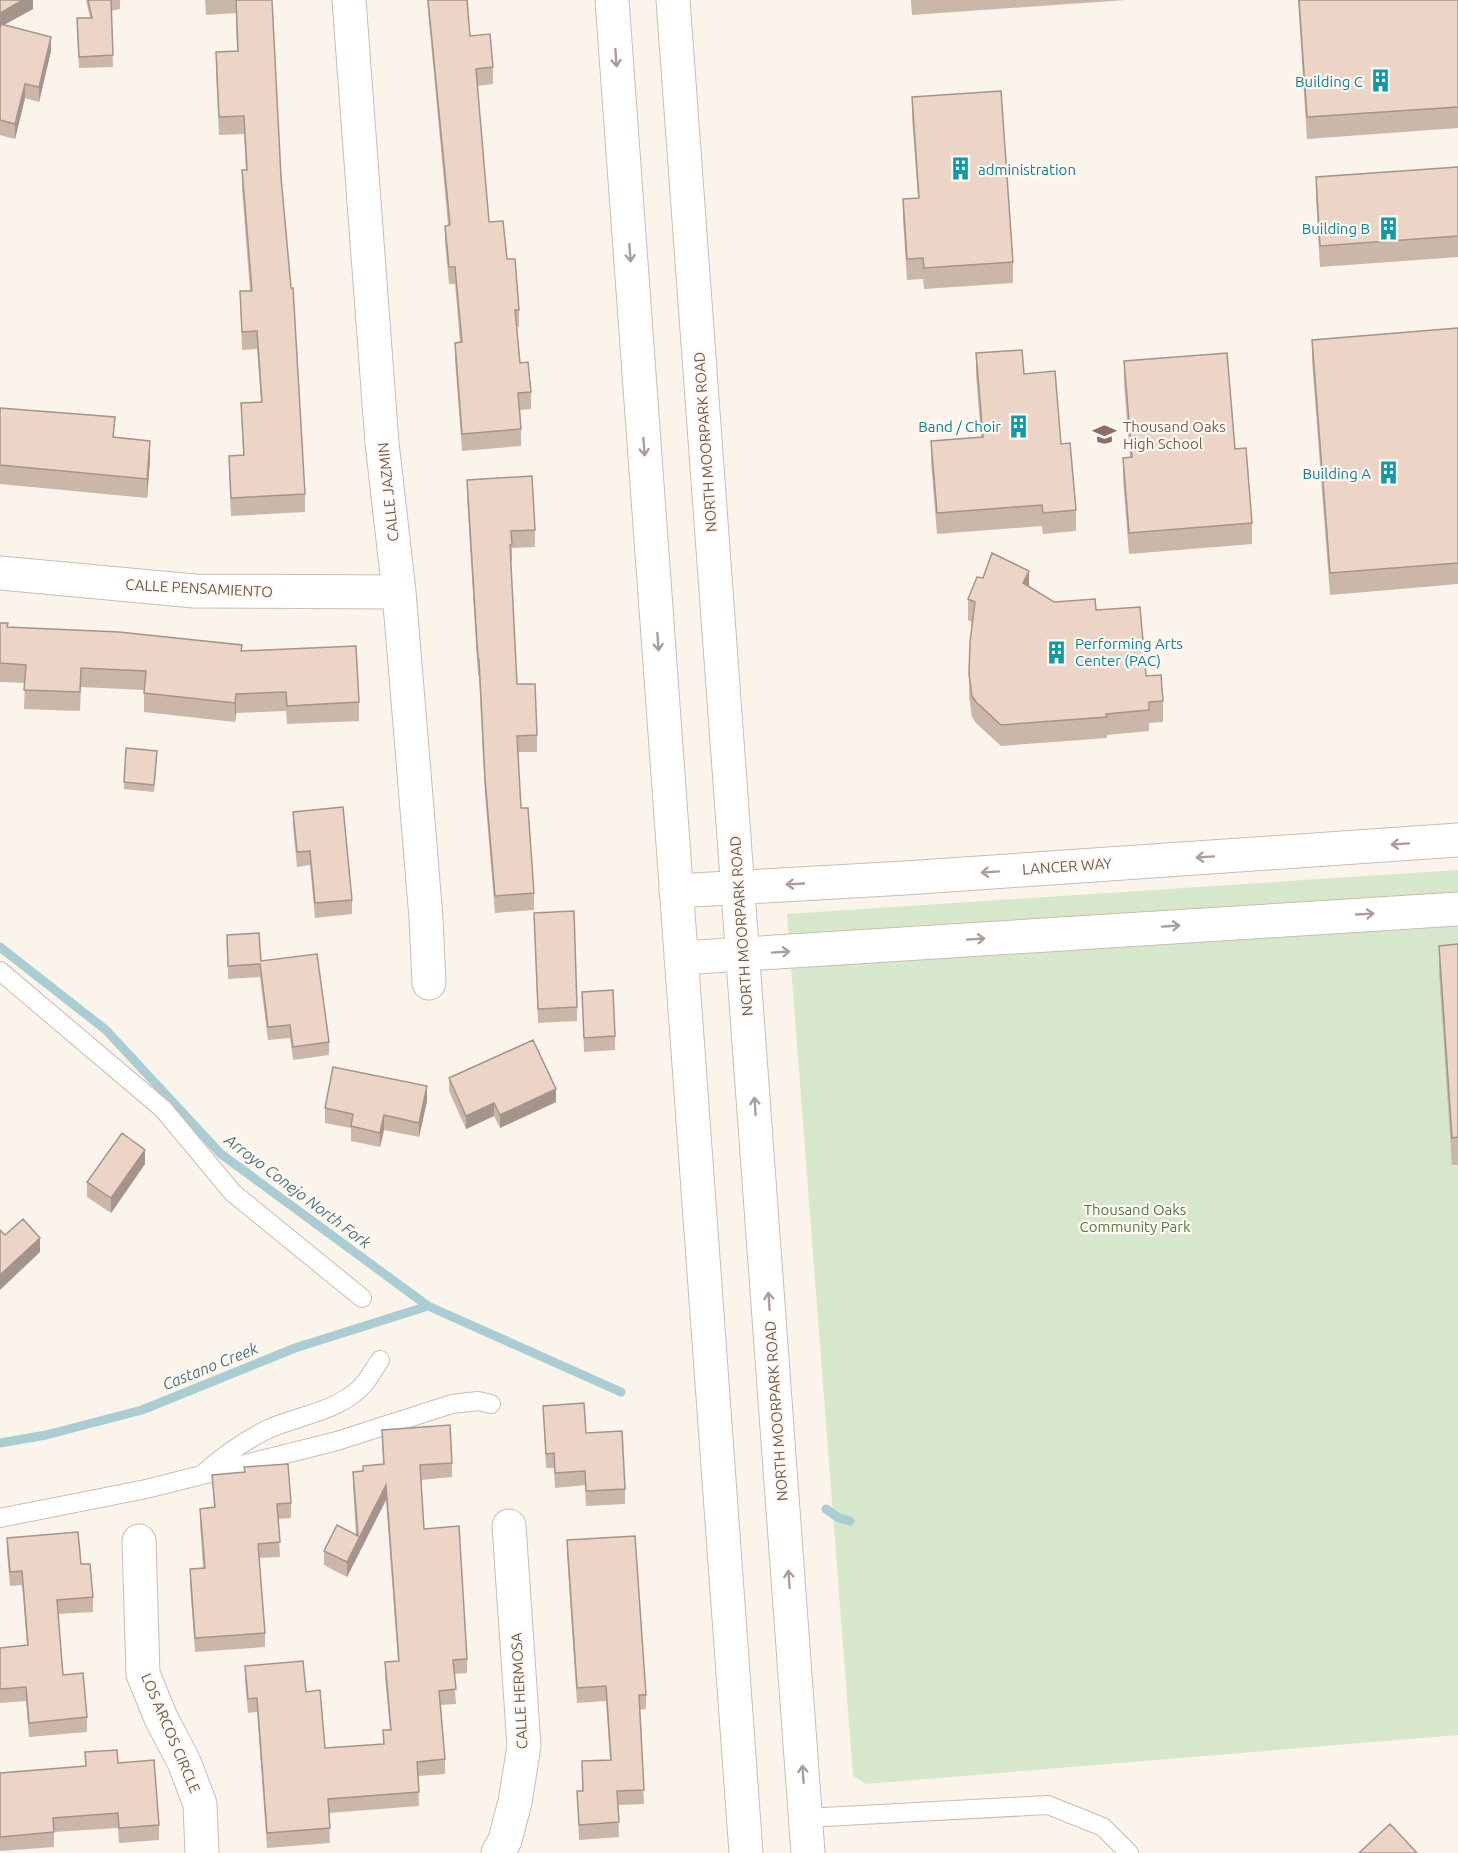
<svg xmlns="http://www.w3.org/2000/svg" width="1458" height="1853" viewBox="0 0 1458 1853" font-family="Ubuntu,sans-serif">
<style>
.green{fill:#d7e7cb}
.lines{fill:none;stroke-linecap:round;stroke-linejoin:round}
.stream{stroke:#a9cdd3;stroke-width:9}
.lane-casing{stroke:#ccbcb2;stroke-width:20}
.street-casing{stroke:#ccbcb2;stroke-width:35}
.secondary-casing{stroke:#cebdb0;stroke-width:35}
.lane{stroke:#fff;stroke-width:18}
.street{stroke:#fff;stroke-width:33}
.secondary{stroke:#fff;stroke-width:33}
.wall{fill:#cbb6aa}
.shaded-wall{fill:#a5948b}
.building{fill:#ecd4c6;stroke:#a5948b;stroke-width:1.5}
.oneway{stroke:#ab9d97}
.labels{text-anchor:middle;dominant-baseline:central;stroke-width:4.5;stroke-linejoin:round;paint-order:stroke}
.culture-label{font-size:15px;fill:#0d838f;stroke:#fdf8f2;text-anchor:end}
.education-label{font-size:15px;fill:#785e54;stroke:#fdf8f2;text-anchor:start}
.street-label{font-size:15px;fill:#735c51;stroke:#fdf8f2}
.park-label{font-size:15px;fill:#59774b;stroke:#fdf8f2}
.water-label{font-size:16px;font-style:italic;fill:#4a757c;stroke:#fdf8f2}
</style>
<rect width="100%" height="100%" fill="#faf4eb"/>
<!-- green -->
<path class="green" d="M1458,870V1735L866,1784L853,1776L787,914Z"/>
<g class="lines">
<!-- stream -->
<path class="stream" d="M0,947L106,1030L221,1154L428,1306L621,1392
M0,1443L46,1435L142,1410L295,1348L428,1306
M826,1509L839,1518L850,1521"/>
<defs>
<path id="lane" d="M0,971L163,1109L233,1193L362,1298
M205,1472C224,1455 243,1442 266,1430C298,1415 340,1412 365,1383C370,1376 375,1368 380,1360
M0,1518L146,1489L337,1441L452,1404L478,1401L491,1404
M806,1818L1048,1805L1103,1827L1129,1853"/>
<path id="street" d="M349,0L382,443L399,592L426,918L429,983
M0,573L194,591L399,592
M676,891L905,878L1458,840
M681,958L1458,909
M139,1541L143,1674L161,1718L184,1762L200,1804L202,1853
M498,1853L505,1840L515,1802L524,1746L509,1526"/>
<path id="secondary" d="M612,0L746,1853
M673,0L808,1853"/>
</defs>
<!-- lane casing -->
<use href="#lane" class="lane-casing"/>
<!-- street casing -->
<use href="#street" class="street-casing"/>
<!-- secondary casing -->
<use href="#secondary" class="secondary-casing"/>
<!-- lane -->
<use href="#lane" class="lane"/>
<!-- street -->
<use href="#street" class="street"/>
<!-- secondary -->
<use href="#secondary" class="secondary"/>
</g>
<!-- wall -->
<path class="wall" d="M33,0V9L4,25L51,51L39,102L25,98L15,139L0,135V29L1,27Z
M86,0H120V9L111,11L113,67L79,68L77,30L90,18Z
M205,0H272L281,177L305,494V512L231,516L229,474V456L243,455L241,403L261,402L257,349L242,350L240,291H250L242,188V170H246L244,134L219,135L216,70V52L237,51L236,13L206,15Z
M427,0H467L470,36L493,67V84L477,86L489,222L507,259L519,310V327H517L520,363L531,392V409L520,410L521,429V446L462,451L455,360V343L460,342L455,284H449L445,243V226L448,225Z
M911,0H1126L912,15Z
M1298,0H1458V128L1307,139Z
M912,97L1013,262V283L924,289L923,279L907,280L903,220V199L918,198L912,118Z
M1458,167V257L1320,267L1316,198V177Z
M1458,328V584L1330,595L1312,361V340Z
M976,353L1024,374L1061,444L1076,510V531L1043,534L1042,526L937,534L931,462V441L981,437L976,375Z
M1124,361L1235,449L1252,523V544L1129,554L1123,479V458H1130L1124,383Z
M0,408L114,437L150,460L147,498L0,484Z
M467,480L535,530V547L512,548V561H510L517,684L537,735V752H518L521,808L534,893V910L495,913L485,795L479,676H478L467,496Z
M983,578L1029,586L1054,602L1096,610L1163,701V722L1149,723V731L1107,735V738L1001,746L976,723L972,717L969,696L970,642L972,622L968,620V599Z
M0,623L8,627L242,651L359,702V721L287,724L286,711L236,713L235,722L144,712V690L81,687L80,711L24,709L25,683L0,682Z
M157,758L154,792L124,789V782Z
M293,812L352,900V914L315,918L310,865L297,867L293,826Z
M534,913L577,1007V1021L538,1023Z
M227,935L261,961L329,1042V1055L293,1060L290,1038L268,1040L260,977L228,979Z
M1458,944V1165H1452L1439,973V946Z
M582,992L615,1036V1050L584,1052Z
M449,1078L556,1102L500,1128L494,1116L466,1129L449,1091Z
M427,1101L419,1137L384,1130L380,1147L351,1141V1128L325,1123V1108Z
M145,1164L111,1213L87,1197V1182Z
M543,1406L586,1433L625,1489V1504L586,1506L585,1485L555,1488L554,1468H546Z
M382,1430L452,1463V1477L421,1480L424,1529L467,1659V1673L454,1674L456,1704L441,1705L445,1759V1774L418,1776L419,1806L329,1813L330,1843L267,1848L257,1712L248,1713L245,1680V1666L306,1692L325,1748L383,1744V1730H390L385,1677V1662L398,1661L386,1500L347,1577L324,1565V1551L356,1536L353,1486V1472L363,1471L383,1464Z
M212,1475L291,1503V1518L278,1519L280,1557L259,1558L265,1633V1647L195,1652L190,1584V1569L203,1568L200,1523V1509L214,1507Z
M7,1538L81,1564L93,1597V1612L58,1614L63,1675L87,1717V1732L29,1737L26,1701L0,1703V1648L27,1645L22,1585L10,1586L7,1552Z
M567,1540L646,1695V1709L639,1710L644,1804L618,1805L619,1837L579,1840L577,1791H582V1761L610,1760L606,1701L577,1703L567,1555Z
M85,1752L118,1763L159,1825V1840L119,1843L118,1828L54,1832V1847L0,1851V1773L85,1766Z"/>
<!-- shaded-wall -->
<path class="shaded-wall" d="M23,0H33V9L0,27V13Z
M51,37V51L39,102V87Z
M25,84V98L15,139V124Z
M150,441V460L147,498V479Z
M1029,571V593L1023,583Z
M236,694V713L235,722V703Z
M427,1086V1101L419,1137V1123Z
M556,1089V1102L500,1128V1115Z
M494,1103V1116L466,1129V1116Z
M384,1115V1130L380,1147V1133Z
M145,1150V1164L111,1213V1198Z
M40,1238V1252L0,1290V1275Z
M386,1485V1500L347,1577V1562Z"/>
<!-- building -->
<path class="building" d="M0,0H23L0,13Z
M88,0H111L113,55L79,57L77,18H92Z
M236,0H272L281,177L291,288H293L305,494L231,498L229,456L244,455L241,403L262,402L257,331L242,332L240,291H252L242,170H247L244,116L219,117L216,52L238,51Z
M428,0H467L470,36L490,34L493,67L476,69L489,222L503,221L507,259H515L519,310H515L520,363L528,362L531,392L518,393L521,429L462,434L455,343L462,342L455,267H449L445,226L450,225Z
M1299,0H1458V107L1307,117Z
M1,24L51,37L39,87L25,84L15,124L0,120V29Z
M1001,91L1013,262L924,268L923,258L907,259L903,199L919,198L912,97Z
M1458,167V236L1320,246L1316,177Z
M1458,328V563L1330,573L1312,340Z
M1022,350L1024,374L1055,371L1061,444L1070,443L1076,510L1043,513L1042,505L937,513L931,441L983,437L976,353Z
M1227,353L1235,449L1246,448L1252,523L1129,533L1123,458L1132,457L1124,361Z
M0,408L115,417L113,437L150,441L147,479L0,465Z
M532,476L535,530L511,531L512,544L510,545L517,684H535L537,735L517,736L521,808H528L534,893L495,896L485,779L479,659H478L467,480Z
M992,553L1029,571L1023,583L1054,602L1095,599L1096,610L1140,607L1146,676L1161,675L1163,701L1149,702V710L1106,714L1107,717L1001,725L976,702L972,696L969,674L970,642L975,602L968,599L977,577L983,578Z
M0,623H8L7,627L119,632L242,645L241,651L356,646L359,702L287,706L286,692L236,694L235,703L144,693L146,671L81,668L80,692L24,690L26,665L0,663Z
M126,748L157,751L154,785L124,782Z
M343,807L352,900L315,903L310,851L297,852L293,812Z
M574,911L577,1007L538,1009L534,913Z
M259,933L261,961L317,954L329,1042L293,1047L290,1025L268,1027L260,964L228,966L227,935Z
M1458,944V1137L1452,1138L1439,946Z
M613,990L615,1036L584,1038L582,992Z
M533,1040L556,1089L500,1115L494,1103L466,1116L449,1078Z
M333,1067L427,1086L419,1123L384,1115L380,1133L351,1126L353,1114L325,1108Z
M122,1133L145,1150L111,1198L87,1182Z
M23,1219L40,1238L0,1275V1230L5,1235Z
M584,1403L586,1433L622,1431L625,1489L586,1491L585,1471L555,1473L554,1453L546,1454L543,1406Z
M450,1425L452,1463L420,1465L424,1529L459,1526L467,1659L453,1660L456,1689L439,1691L445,1759L417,1762L419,1792L328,1799L330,1828L267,1833L257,1698L248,1699L245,1666L303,1661L306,1692L320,1690L325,1748L384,1744L383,1730H391L385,1662L399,1661L386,1485L347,1562L324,1551L337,1525L358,1536L353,1472L363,1471V1466L384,1464L382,1430Z
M288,1464L291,1503L277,1504L280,1542L258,1544L265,1633L195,1638L190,1569L205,1568L200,1509L215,1507L212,1475L245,1472L244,1467Z
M78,1532L81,1564H90L93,1597L57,1600L63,1675L83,1673L87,1717L29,1723L26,1687L0,1689V1648L28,1645L22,1571L10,1572L7,1538Z
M635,1536L646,1695H639L644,1790L617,1791L619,1822L579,1825L577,1791H583L582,1761L611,1760L606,1686L577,1688L567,1540Z
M117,1750L118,1763L154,1760L159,1825L119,1828L118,1813L53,1818L54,1832L0,1837V1773L86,1766L85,1752Z
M1390,1824L1417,1853H1359Z"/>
<!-- one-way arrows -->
<defs><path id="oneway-shaft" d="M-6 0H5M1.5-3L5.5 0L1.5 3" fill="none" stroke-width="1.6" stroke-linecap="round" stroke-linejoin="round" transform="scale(1.5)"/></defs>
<g class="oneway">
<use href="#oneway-shaft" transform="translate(616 58) rotate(86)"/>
<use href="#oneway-shaft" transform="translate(630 253) rotate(86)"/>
<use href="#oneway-shaft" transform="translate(644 447) rotate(86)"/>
<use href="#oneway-shaft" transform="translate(658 642) rotate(86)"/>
<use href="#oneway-shaft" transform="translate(1400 844) rotate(176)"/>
<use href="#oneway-shaft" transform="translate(1205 857) rotate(176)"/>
<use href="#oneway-shaft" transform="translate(990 872) rotate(176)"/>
<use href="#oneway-shaft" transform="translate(795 884) rotate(177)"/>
<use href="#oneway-shaft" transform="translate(1365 914) rotate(-3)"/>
<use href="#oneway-shaft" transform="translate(1171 926) rotate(-4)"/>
<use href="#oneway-shaft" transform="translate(976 939) rotate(-4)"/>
<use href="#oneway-shaft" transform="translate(781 952) rotate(-4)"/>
<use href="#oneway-shaft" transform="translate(755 1106) rotate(-94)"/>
<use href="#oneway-shaft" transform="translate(769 1301) rotate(-94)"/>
<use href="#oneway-shaft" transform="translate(789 1579) rotate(-94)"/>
<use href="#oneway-shaft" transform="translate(803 1774) rotate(-94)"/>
</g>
<!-- icons -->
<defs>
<symbol id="building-bare" viewBox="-9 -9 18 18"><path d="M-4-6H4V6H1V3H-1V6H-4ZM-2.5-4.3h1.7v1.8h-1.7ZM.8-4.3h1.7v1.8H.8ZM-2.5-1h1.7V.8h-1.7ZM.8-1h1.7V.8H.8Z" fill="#0f9aa8" stroke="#fdf8f2" stroke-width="2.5" paint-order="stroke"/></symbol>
<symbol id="school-bare" viewBox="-9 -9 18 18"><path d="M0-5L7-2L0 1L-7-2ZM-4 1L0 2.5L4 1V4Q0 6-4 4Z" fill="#8d6e63" stroke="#fdf8f2" stroke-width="2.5" paint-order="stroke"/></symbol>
</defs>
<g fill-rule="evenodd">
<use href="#building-bare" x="1364" y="64" width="33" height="33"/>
<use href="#building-bare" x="944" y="152" width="33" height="33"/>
<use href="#building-bare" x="1372" y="212" width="33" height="33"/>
<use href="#building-bare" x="1002" y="410" width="33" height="33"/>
<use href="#school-bare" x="1088" y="418" width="33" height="33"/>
<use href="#building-bare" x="1372" y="456" width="33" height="33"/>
<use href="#building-bare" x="1040" y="636" width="33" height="33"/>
</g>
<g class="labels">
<!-- culture labels -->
<g class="culture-label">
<text x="1363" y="81">Building C</text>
<text x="978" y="169" text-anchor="start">administration</text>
<text x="1370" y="228">Building B</text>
<text x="1001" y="426">Band / Choir</text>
<text x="1371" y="473">Building A</text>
<text x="1075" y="643" text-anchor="start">Performing Arts<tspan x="1075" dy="17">Center (PAC)</tspan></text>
</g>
<!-- education labels -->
<g class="education-label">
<text x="1123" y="426">Thousand Oaks<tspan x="1123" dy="17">High School</tspan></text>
</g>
<!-- street labels -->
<g class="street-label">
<text transform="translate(705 442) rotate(-94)">NORTH MOORPARK ROAD</text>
<text transform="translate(388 492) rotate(-96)">CALLE JAZMIN</text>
<text transform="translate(199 588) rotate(3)">CALLE PENSAMIENTO</text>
<text transform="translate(1067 866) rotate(-4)">LANCER WAY</text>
<text transform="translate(741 926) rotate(-94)">NORTH MOORPARK ROAD</text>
<text transform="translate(776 1411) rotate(-94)">NORTH MOORPARK ROAD</text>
<text transform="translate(519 1691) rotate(-93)">CALLE HERMOSA</text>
<text transform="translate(171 1733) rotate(67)">LOS ARCOS CIRCLE</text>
</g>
<!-- park labels -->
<g class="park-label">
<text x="1135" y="1209">Thousand Oaks<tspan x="1135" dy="17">Community Park</tspan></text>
</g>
<!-- water labels -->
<g class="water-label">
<text transform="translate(298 1191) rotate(37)">Arroyo Conejo North Fork</text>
<text transform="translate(210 1366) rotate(-22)">Castano Creek</text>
</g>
</g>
</svg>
